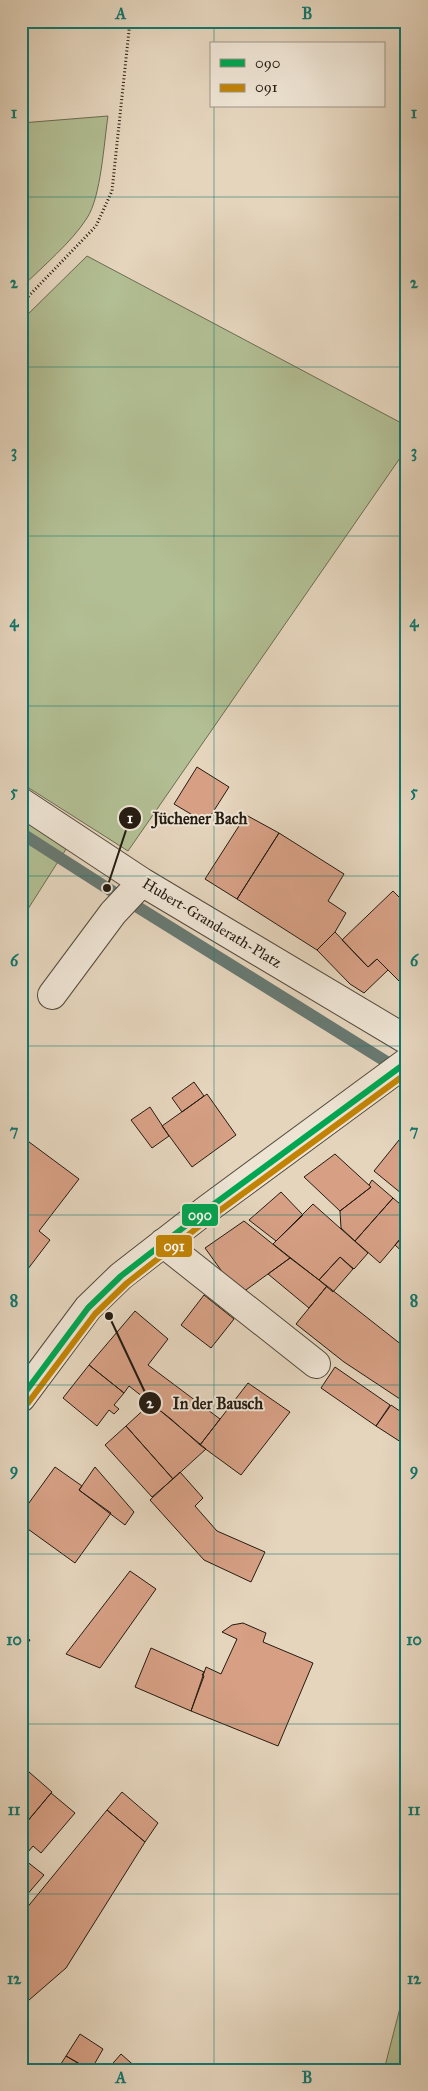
<svg xmlns="http://www.w3.org/2000/svg" width="428" height="2091" viewBox="0 0 428 2091" font-family="'IM FELL Great Primer',serif">
<style>
.green{fill:#b2be93;stroke:#6b6c52}
.lines{fill:none;stroke-linecap:round;stroke-linejoin:round}
.stream{stroke:#687972;stroke-width:12}
.building{fill:#d7a085;stroke:#241b11}
.minor-casing{stroke:#544a3c;stroke-width:30}
.path{stroke:#241b11;stroke-width:3;stroke-dasharray:1 2.5;stroke-linecap:butt}
.minor{stroke:#eee4d4;stroke-width:28}
.bus-1-casing{stroke:#eee4d4;stroke-width:10}
.bus-2-casing{stroke:#eee4d4;stroke-width:10}
.bus-1{stroke:#00a651;stroke-width:6}
.bus-2{stroke:#c28304;stroke-width:6}
.grid{fill:none;stroke:#0f766e;stroke-width:1;stroke-opacity:0.55}
.labels{text-anchor:middle;dominant-baseline:central;stroke-width:4;stroke-linejoin:round;paint-order:stroke}
.street-label{font-size:15px;fill:#241b11;stroke:#eee4d4}
.leader{fill:none;stroke:#241b11;stroke-width:2}
.callout-dot{fill:#241b11;stroke:#eee4d4;stroke-width:2}
.mark-label{font-size:15px;text-anchor:middle;font-weight:bold;fill:#fff}
.callout-label{font-size:16px;text-anchor:middle;font-weight:bold;fill:#241b11;stroke:#eee4d4;stroke-width:4;stroke-linejoin:round;paint-order:stroke}
.line-badge{stroke:#eee4d4;stroke-width:2}
.badge-label{font-size:14px;text-anchor:middle;font-weight:bold;fill:#fff}
.neatline{fill:none;stroke:#0f766e;stroke-width:2}
.grid-label{font-size:16px;text-anchor:middle;font-weight:bold;fill:#0f766e}
</style>
<rect width="100%" height="100%" fill="#e5d5bd"/>
<filter id="stains"><feTurbulence type="fractalNoise" baseFrequency=".004" numOctaves="4"/><feColorMatrix values="0 0 0 0 .2 0 0 0 0 .09 0 0 0 0 .02 0 0 0 .5 -.17"/></filter>
<radialGradient id="worn" r=".72"><stop offset=".6" stop-color="#630" stop-opacity="0"/><stop offset="1" stop-color="#630" stop-opacity=".3"/></radialGradient>
<!-- green -->
<path class="green" d="M108,116C104,142 101,197 87,218C72,242 42,267 21,288V123Z
M87,256L407,426V448L128,851L21,783V321Z
M21,815L68,846L21,920Z
M407,1981V2070H384Z"/>
<g class="lines">
<!-- stream -->
<path class="stream" d="M21,833L107,888L398,1069"/>
</g>
<!-- building -->
<path class="building" d="M197,767L229,787L206,823L174,804Z
M407,770V784L401,780Z
M246,815L279,833L237,899L205,879Z
M279,833L344,874L328,901L346,913L335,932L317,950L237,899Z
M393,891L407,905V973L399,981L377,959L368,967L342,940Z
M335,932L368,967L377,959L388,970L364,993L350,984L317,950Z
M194,1082L204,1096L182,1112L172,1098Z
M207,1094L236,1135L192,1167L162,1126Z
M150,1107L169,1136L152,1148L131,1120Z
M407,1131V1147L399,1140Z
M21,1136L79,1179L39,1231L50,1240L21,1278Z
M399,1140L407,1147V1198L374,1171Z
M335,1154L371,1187L340,1211L304,1177Z
M372,1180L393,1198L355,1241L341,1228L340,1211L371,1187L369,1185Z
M281,1192L303,1215L276,1241L249,1220Z
M393,1198L407,1210V1231L380,1263L355,1241Z
M313,1204L368,1253L354,1269L340,1257L319,1280L273,1244Z
M244,1221L290,1258L239,1295L205,1248Z
M407,1231V1256L395,1245Z
M340,1257L353,1269L333,1292L319,1280Z
M290,1258L327,1286L309,1308L268,1274Z
M327,1286L407,1349V1389L400,1399L344,1362L296,1324Z
M204,1295L234,1319L211,1348L181,1325Z
M135,1311L168,1339L148,1365L220,1419L200,1445L171,1419L129,1386L124,1393L89,1365Z
M89,1365L124,1393L114,1405L119,1409L114,1414L109,1410L97,1426L63,1398Z
M335,1367L390,1405L376,1426L321,1388Z
M248,1383L290,1412L241,1475L200,1445Z
M151,1403L206,1449L173,1479L126,1426Z
M391,1405L407,1416V1446L376,1426Z
M126,1426L173,1479L152,1497L105,1445Z
M55,1467L82,1486L79,1490L111,1513L75,1563L21,1524V1514Z
M95,1467L134,1512L125,1525L79,1490Z
M180,1472L203,1498L195,1506L217,1531L265,1552L251,1582L204,1560L150,1500Z
M130,1571L156,1589L100,1668L66,1654Z
M243,1623L266,1633L263,1642L313,1663L278,1746L191,1711L206,1667L221,1674L237,1639L222,1632L232,1625Z
M21,1634L30,1640L21,1652Z
M151,1648L204,1672L202,1675L204,1676L191,1711L135,1687Z
M21,1765L52,1792L21,1829Z
M122,1792L158,1823L145,1842L107,1810Z
M51,1793L75,1813L41,1853L33,1846L23,1858L21,1857V1829Z
M107,1810L145,1842L66,1968L21,2007V1977L29,1971L21,1965V1915Z
M21,1857L44,1875L25,1897L21,1894Z
M21,2014L29,2023L21,2030Z
M80,2034L103,2049L91,2070L66,2056Z
M121,2054L139,2070H107Z
M66,2056L89,2070H57Z"/>
<g class="lines">
<defs>
<path id="minor" d="M21,802L142,882L407,1040
M52,995L113,913L142,882
M163,1243L316,1364
M21,1398L88,1308L121,1276L206,1210L407,1062"/>
</defs>
<!-- minor casing -->
<use href="#minor" class="minor-casing"/>
<!-- path -->
<path class="path" d="M21,304L96,226L112,191L130,21"/>
<!-- minor -->
<use href="#minor" class="minor"/>
<defs>
<path id="bus-1" d="M21,1398L88,1308L121,1276L206,1210L407,1062"/>
<path id="bus-2" d="M28,1403L95,1314L127,1283L211,1217L407,1073"/>
</defs>
<!-- bus-1 casing -->
<use href="#bus-1" class="bus-1-casing"/>
<!-- bus-2 casing -->
<use href="#bus-2" class="bus-2-casing"/>
<!-- bus-1 -->
<use href="#bus-1" class="bus-1"/>
<!-- bus-2 -->
<use href="#bus-2" class="bus-2"/>
</g>
<!-- grid -->
<path class="grid" d="M214,21V44M214,106V2070M21,197H407M21,367H407M21,536H407M21,706H407M21,876H407M21,1046H407M21,1215H407M21,1385H407M21,1554H407M21,1724H407M21,1894H407"/>
<g class="labels">
<!-- street labels -->
<g class="street-label">
<text transform="translate(212 923) rotate(31)">Hubert-Granderath-Platz</text>
</g>
</g>
<!-- callouts -->
<path class="leader" d="M107 888L130 818M109 1316L150 1403"/>
<g class="callout-dot">
<circle cx="107" cy="888" r="5"/>
<circle cx="109" cy="1316" r="5"/>
<circle cx="130" cy="818" r="12"/>
<circle cx="150" cy="1403" r="12"/>
</g>
<g class="mark-label">
<text x="130" y="823">1</text>
<text x="150" y="1408">2</text>
</g>
<g class="callout-label">
<text x="200" y="824">Jüchener Bach</text>
<text x="218" y="1409">In der Bausch</text>
</g>
<g class="line-badge">
<rect x="181" y="1203" width="38" height="24" rx="5" fill="#00a651"/>
<rect x="155" y="1234" width="38" height="24" rx="5" fill="#c28304"/>
</g>
<g class="badge-label">
<text x="200" y="1220">090</text>
<text x="174" y="1251">091</text>
</g>
<!-- margin -->
<rect width="428" height="2091" fill="none" stroke="#e5d5bd" stroke-width="55"/>
<!-- legend -->
<rect x="210" y="42" width="175" height="65" fill="#eee4d4" stroke="#9d9486"/>
<rect x="220" y="59" width="25" height="8" fill="#00a651" stroke="#9d9486"/>
<text x="255" y="68" font-size="15" fill="#241b11">090</text>
<rect x="220" y="84" width="25" height="8" fill="#c28304" stroke="#9d9486"/>
<text x="255" y="92" font-size="15" fill="#241b11">091</text>
<rect x="28" y="28" width="372" height="2036" class="neatline"/>
<g class="grid-label">
<text x="121" y="19">A</text>
<text x="307" y="19">B</text>
<text x="14" y="118">1</text>
<text x="414" y="118">1</text>
<text x="14" y="288">2</text>
<text x="414" y="288">2</text>
<text x="14" y="457">3</text>
<text x="414" y="457">3</text>
<text x="14" y="627">4</text>
<text x="414" y="627">4</text>
<text x="14" y="797">5</text>
<text x="414" y="797">5</text>
<text x="14" y="966">6</text>
<text x="414" y="966">6</text>
<text x="14" y="1136">7</text>
<text x="414" y="1136">7</text>
<text x="14" y="1306">8</text>
<text x="414" y="1306">8</text>
<text x="14" y="1475">9</text>
<text x="414" y="1475">9</text>
<text x="14" y="1645">10</text>
<text x="414" y="1645">10</text>
<text x="14" y="1815">11</text>
<text x="414" y="1815">11</text>
<text x="14" y="1984">12</text>
<text x="414" y="1984">12</text>
<text x="121" y="2083">A</text>
<text x="307" y="2083">B</text>
</g>
<rect width="100%" height="100%" filter="url(#stains)"/>
<rect width="100%" height="100%" fill="url(#worn)"/>
</svg>
